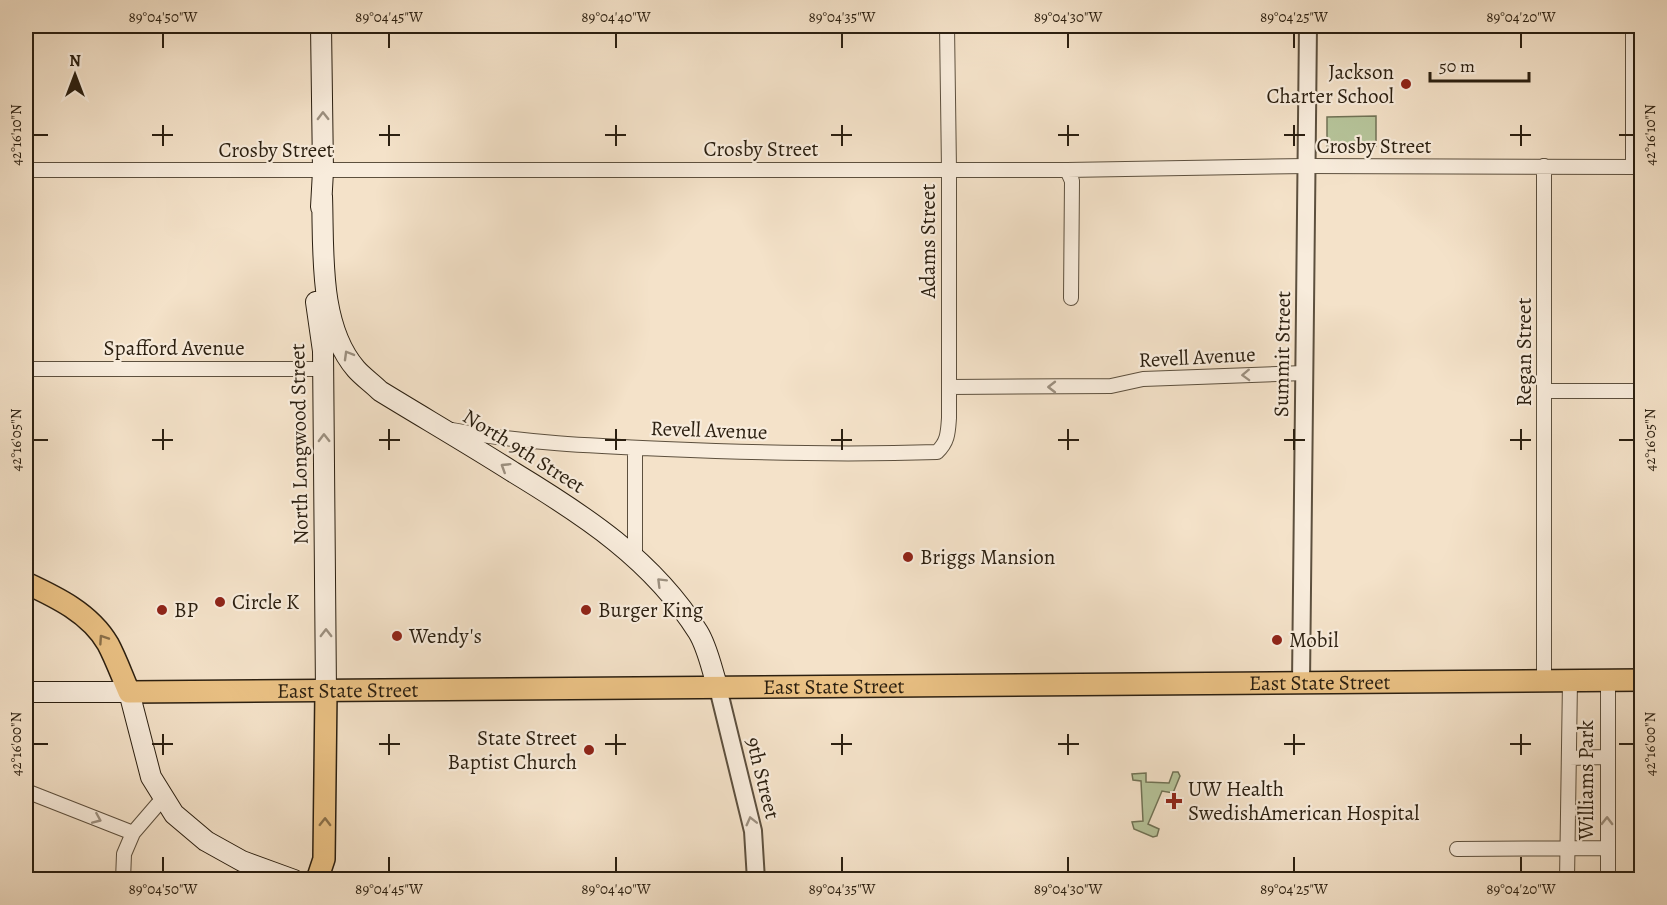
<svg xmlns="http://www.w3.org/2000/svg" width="1667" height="905" viewBox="0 0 1667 905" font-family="Alegreya,serif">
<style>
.green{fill:#b6c49a;stroke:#707255;stroke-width:1.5}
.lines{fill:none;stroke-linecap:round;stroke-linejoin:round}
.minor-casing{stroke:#5d503e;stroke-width:16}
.tertiary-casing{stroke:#5d503e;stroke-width:20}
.secondary-casing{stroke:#2b1f10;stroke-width:22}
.primary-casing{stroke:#2b1f10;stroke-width:24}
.minor{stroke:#f8ecdc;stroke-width:14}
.tertiary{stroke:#f8ecdc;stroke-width:16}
.secondary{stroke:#f8ecdc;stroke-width:20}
.primary{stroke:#eac184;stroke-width:21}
.oneway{stroke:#9c9080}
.oneway2{stroke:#8a704a}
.ticks{fill:none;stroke:#2b1f10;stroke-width:2}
.poi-dot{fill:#8f2418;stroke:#f8ecdc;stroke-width:2}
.labels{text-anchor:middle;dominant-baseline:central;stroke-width:4.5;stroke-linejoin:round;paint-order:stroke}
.poi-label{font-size:21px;fill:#2b1f10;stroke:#f8ecdc;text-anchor:start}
.street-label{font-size:21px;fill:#2b1f10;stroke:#f8ecdc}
.neatline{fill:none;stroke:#2b1f10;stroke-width:2}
.ticks-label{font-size:15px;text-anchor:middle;fill:#2b1f10}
</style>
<rect width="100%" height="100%" fill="#f4e2c9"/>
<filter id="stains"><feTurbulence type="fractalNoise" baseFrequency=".00333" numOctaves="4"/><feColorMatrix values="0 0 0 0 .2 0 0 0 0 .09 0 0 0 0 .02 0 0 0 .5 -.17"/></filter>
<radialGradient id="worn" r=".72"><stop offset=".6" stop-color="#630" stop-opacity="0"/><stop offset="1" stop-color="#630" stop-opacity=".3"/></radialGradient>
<!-- green -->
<path class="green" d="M1376,116V146H1327V117Z
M1173,772H1178L1180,776L1173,793L1162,791L1148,824L1159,829L1157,836L1153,837L1134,829L1132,822L1143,821L1141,781L1133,780L1132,774L1146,773V782L1169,783Z"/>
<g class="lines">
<defs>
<path id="minor" d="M1544,166V681
M1633,166V26
M26,170H1067L1307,166L1642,167
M1067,170L1072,181L1071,298
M26,369H323
M949,387L1111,386L1143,379L1304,373
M1546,391H1642
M452,430C522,443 593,446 665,449C756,453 846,455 937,452C948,442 948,432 949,418V170L947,26
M635,448V557
M1569,758L1607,757
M26,791L133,833
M1457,849L1607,848
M123,880L124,854L133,833L164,797
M1567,880L1570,681
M1608,880V681"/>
<path id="tertiary" d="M1301,683L1308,26
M718,688L753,831L756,880"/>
<path id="secondary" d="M322,196C324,250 318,325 356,369C363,377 372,383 380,391C424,418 469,444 513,472C584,515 653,560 698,632C708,648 712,671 718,688
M321,207L323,171L321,26
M316,302L323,351L326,692
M26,692H129L151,777L174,814L206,841L242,861L294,880"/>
<g id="primary">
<path id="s1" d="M26,583C56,597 90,613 108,644C116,659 122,676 129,692L1642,680"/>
<path d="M317,880L324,859L326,692"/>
</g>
</defs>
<!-- minor casing -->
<use href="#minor" class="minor-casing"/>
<!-- tertiary casing -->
<use href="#tertiary" class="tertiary-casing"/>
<!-- secondary casing -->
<use href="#secondary" class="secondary-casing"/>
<!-- primary casing -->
<use href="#primary" class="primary-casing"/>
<!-- minor -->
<use href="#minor" class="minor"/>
<!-- tertiary -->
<use href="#tertiary" class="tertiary"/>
<!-- secondary -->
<use href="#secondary" class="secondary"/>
<!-- primary -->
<use href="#primary" class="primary"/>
</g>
<!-- one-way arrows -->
<defs><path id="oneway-chevron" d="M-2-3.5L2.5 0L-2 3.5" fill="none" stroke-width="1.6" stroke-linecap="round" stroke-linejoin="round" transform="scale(1.5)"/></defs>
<g class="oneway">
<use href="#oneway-chevron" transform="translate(323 116) rotate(-91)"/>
<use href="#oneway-chevron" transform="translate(348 355) rotate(-120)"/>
<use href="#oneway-chevron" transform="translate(1246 375) rotate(178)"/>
<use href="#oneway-chevron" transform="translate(1052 387) rotate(180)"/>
<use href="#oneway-chevron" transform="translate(324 438) rotate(-91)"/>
<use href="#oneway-chevron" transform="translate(505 467) rotate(-148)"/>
<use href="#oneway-chevron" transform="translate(661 582) rotate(-135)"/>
<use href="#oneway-chevron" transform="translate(326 633) rotate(-90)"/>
<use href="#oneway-chevron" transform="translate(97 819) rotate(23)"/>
<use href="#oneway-chevron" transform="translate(751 821) rotate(-104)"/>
<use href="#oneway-chevron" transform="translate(1607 821) rotate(-89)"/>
</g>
<g class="oneway2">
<use href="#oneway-chevron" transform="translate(103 639) rotate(-124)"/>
<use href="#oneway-chevron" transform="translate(325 822) rotate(-89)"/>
</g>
<!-- ticks -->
<path class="ticks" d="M163,33V48M389,33V48M616,33V48M842,33V48M1068,33V48M1294,33V48M1521,33V48M163,125V146M389,125V146M616,125V146M842,125V146M1068,125V146M1294,125V146M1521,125V146M33,135H48M152,135H173M379,135H400M605,135H626M831,135H852M1058,135H1079M1284,135H1305M1510,135H1531M1619,135H1634M163,429V450M389,429V450M616,429V450M842,429V450M1068,429V450M1294,429V450M1521,429V450M33,440H48M152,440H173M379,440H400M605,440H626M831,440H852M1058,440H1079M1284,440H1305M1510,440H1531M1619,440H1634M163,734V755M389,734V755M616,734V755M842,734V755M1068,734V755M1294,734V755M1521,734V755M33,744H48M152,744H173M379,744H400M605,744H626M831,744H852M1058,744H1079M1284,744H1305M1510,744H1531M1619,744H1634M163,857V872M389,857V872M616,857V872M842,857V872M1068,857V872M1294,857V872M1521,857V872"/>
<!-- markers -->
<g class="poi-dot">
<circle cx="1406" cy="84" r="6"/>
<circle cx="908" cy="557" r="6"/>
<circle cx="220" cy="602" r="6"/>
<circle cx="162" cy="610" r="6"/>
<circle cx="586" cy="610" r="6"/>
<circle cx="397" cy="636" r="6"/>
<circle cx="1277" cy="640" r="6"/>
<circle cx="589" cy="750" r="6"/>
<path d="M1171 792h6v6h6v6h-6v6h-6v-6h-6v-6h6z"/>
</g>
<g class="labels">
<!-- poi labels -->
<g class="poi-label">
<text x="1394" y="72" text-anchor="end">Jackson<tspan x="1394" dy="24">Charter School</tspan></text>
<text x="920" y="557">Briggs Mansion</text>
<text x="232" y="602">Circle K</text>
<text x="174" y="610">BP</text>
<text x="598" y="610">Burger King</text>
<text x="409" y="636">Wendy's</text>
<text x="1289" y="640">Mobil</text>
<text x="577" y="738" text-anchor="end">State Street<tspan x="577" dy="24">Baptist Church</tspan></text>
<text x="1188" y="789">UW Health<tspan x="1188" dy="24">SwedishAmerican Hospital</tspan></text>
</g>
<!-- street labels -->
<g class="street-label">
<text x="1374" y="146">Crosby Street</text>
<text x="761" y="149">Crosby Street</text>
<text x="276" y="150">Crosby Street</text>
<text transform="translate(928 241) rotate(-90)">Adams Street</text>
<text x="174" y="348">Spafford Avenue</text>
<text transform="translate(1524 352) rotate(-90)">Regan Street</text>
<text transform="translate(1282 354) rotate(-89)">Summit Street</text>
<text transform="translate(1197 357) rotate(-3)">Revell Avenue</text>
<text transform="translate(709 430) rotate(2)">Revell Avenue</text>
<text transform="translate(299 444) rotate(-91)">North Longwood Street</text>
<text transform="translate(524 451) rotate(32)">North 9th Street</text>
<text stroke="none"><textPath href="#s1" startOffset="1347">East State Street</textPath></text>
<text stroke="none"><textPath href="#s1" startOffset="861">East State Street</textPath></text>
<text stroke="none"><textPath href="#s1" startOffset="375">East State Street</textPath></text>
<text transform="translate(763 778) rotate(76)">9th Street</text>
<text transform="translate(1586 780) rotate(-90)">Williams Park</text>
</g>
</g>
<!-- margin -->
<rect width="1667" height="905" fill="none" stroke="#f4e2c9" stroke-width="66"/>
<!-- north arrow -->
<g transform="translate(75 75)" stroke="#f8ecdc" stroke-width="4.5" paint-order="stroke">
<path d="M0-4.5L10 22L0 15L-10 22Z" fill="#2b1f10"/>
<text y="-9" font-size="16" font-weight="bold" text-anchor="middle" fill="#2b1f10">N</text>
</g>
<!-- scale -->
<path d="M1430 72v9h99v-9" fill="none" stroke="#2b1f10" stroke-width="3"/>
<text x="1439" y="72" font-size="18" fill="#2b1f10" stroke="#f8ecdc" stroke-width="4.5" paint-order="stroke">50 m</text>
<rect x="33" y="33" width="1601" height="839" class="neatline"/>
<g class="ticks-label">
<text x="163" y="22">89°04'50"W</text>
<text x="389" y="22">89°04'45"W</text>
<text x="616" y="22">89°04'40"W</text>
<text x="842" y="22">89°04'35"W</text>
<text x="1068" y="22">89°04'30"W</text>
<text x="1294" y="22">89°04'25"W</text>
<text x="1521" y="22">89°04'20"W</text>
<text transform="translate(16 135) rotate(-90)" y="5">42°16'10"N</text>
<text transform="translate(1650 135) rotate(-90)" y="5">42°16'10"N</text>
<text transform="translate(16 440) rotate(-90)" y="5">42°16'05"N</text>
<text transform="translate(1650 440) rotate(-90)" y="5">42°16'05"N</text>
<text transform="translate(16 744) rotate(-90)" y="5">42°16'00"N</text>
<text transform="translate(1650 744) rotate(-90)" y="5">42°16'00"N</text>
<text x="163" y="894">89°04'50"W</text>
<text x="389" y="894">89°04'45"W</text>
<text x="616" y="894">89°04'40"W</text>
<text x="842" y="894">89°04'35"W</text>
<text x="1068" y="894">89°04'30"W</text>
<text x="1294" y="894">89°04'25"W</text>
<text x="1521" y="894">89°04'20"W</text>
</g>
<rect width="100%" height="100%" filter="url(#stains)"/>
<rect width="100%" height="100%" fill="url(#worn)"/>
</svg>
